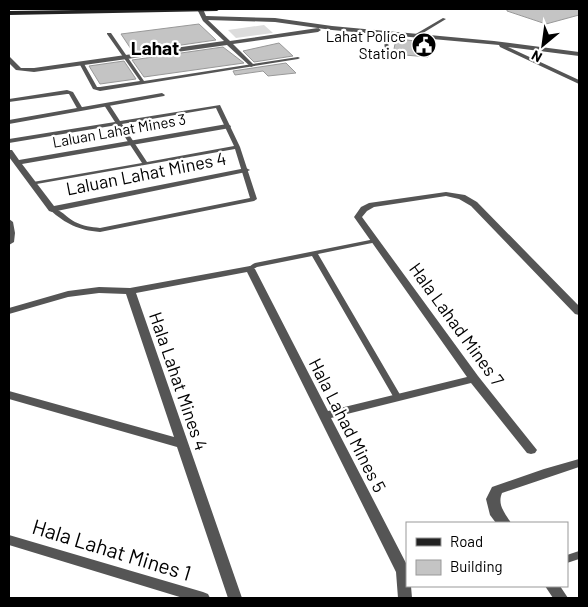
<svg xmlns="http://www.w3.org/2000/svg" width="588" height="607" viewBox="0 0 588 607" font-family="Barlow,sans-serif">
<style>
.green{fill:#dcdcdc}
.building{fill:#c4c4c4;stroke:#999}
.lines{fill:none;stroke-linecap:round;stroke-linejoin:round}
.service{fill:#555;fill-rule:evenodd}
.minor{fill:#555;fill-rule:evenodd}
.secondary{fill:#222;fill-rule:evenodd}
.labels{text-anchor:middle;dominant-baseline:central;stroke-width:4.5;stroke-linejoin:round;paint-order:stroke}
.far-poi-label{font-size:15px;fill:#000;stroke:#fff;text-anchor:end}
.far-street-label{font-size:15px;fill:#000;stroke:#fff}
.street-label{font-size:18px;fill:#000;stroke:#fff}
.far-district-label{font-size:19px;font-weight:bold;fill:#000;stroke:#fff}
.near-street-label{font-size:21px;fill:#000;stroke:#fff}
</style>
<rect width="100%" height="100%" fill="#fff"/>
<!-- green -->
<path class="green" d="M264,25L273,33L236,38L228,30Z"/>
<!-- building -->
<path class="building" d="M507,9H579V15L546,24L507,11Z
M199,24L216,40L133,52L121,34Z
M396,39L407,40L433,43L428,57L393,54Z
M279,43L293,56L254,62L243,51Z
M223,47L244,63L144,77L132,60Z
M124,61L136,79L100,84L89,66Z
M286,63L296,73L268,76L263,71L235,75L233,71Z"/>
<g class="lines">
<!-- service -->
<path class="service" d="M443,18L446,19L418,36L414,35Z
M388,31L390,32L388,40L389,51L387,52L385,51L384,40L386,32Z
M107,33H111L144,81L298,57L300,58L298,59L100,91L93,89L79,63V62H83L97,87H100L140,81L107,34Z
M67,90L73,92L83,109L82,110H78L69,94H67L9,102V99Z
M107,103L109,104L120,121L220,105L240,147L257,199L254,201L100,232C78,230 66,224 50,210L49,209L50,208C59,207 67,218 75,222C83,226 91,227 100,228L250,198L235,149L31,185L30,184L33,182L142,163L117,125L9,143V139L115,122L104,105ZM216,108L234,146L147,162L122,124Z
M375,239L378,241L377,242L318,254L402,398L401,400H395L394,398L312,256L257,267L250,271L246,269L253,264L255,263Z
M579,551V559L567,563V555Z"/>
<!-- minor -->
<path class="minor" d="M197,9H203L206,16L275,18L332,26L494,41L579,52V56L508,47L579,80V84L500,47L499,45L332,30L275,22L208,20L230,41L318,28L321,30L318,32L233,44L253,64V66L251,67L227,45L34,72L16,70L9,63V56L21,68H34L224,41L203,21Z
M162,93L165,95L164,96L9,124V120Z
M227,124L231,126L230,128L22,164L54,206L246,168L250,170L246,172L52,212L49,211L9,157V150H12L19,160Z
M446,192L465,195L477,202L579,306V315L575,314L471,206L459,199L446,196L374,207L367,211L362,217L478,376L537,450L535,453L531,454L527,453L471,383L331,418L407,565V586H411L412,598H398L396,572L247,272L136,293L242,598H228L177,447L9,399V391L174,437L126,294L99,293L68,297L9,314V308L68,291L99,287L130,288L250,266L255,269L328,411L467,377L354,217L361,207L369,203Z
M9,219L13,222L15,233L14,242L9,245Z
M579,459V467L502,493C497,505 505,513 511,523H496L490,515L486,499L492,487L544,469Z
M9,535L203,592L208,594L210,598H183L9,545Z
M545,586H560L568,598H553Z"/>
<!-- secondary -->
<path class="secondary" d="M144,9H220L217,11L9,15V11Z"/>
</g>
<!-- icons -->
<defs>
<symbol id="civic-disc" viewBox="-11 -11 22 22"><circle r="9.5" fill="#000" stroke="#fff"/><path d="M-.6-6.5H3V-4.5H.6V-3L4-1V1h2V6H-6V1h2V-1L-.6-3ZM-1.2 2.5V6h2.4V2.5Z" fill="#fff"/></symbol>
</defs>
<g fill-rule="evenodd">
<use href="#civic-disc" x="410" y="31" width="28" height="28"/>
</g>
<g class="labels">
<!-- far-poi labels -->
<g class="far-poi-label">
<text x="406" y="36">Lahat Police<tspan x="406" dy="17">Station</tspan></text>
</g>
<!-- far-street labels -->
<g class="far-street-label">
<text transform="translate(119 130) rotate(-10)">Laluan Lahat Mines 3</text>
</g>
<!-- street labels -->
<g class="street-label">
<text transform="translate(146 173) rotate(-11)">Laluan Lahat Mines 4</text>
<text transform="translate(457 324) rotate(54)">Hala Lahad Mines 7</text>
<text transform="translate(179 381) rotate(71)">Hala Lahat Mines 4</text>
<text transform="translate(348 425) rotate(63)">Hala Lahad Mines 5</text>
</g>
<!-- far-district labels -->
<g class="far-district-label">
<text x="155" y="47">Lahat</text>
</g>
<!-- near-street labels -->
<g class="near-street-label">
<text transform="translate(112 549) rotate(17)">Hala Lahat Mines 1</text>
</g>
</g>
<!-- border -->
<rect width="588" height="607" fill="none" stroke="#000000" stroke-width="20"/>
<!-- legend -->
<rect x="406" y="522" width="162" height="65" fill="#ffffff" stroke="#999999"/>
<rect x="416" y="538" width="25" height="8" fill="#222222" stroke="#999999"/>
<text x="450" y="547" font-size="15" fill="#000000">Road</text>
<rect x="416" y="560" width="25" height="15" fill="#c4c4c4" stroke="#999999"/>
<text x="450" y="572" font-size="15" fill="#000000">Building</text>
<!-- north arrow -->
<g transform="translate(543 45) rotate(209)" stroke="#ffffff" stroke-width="4" paint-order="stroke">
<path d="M0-4L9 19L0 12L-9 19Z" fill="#000000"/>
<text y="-8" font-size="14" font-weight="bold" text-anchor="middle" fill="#000000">N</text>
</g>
</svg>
